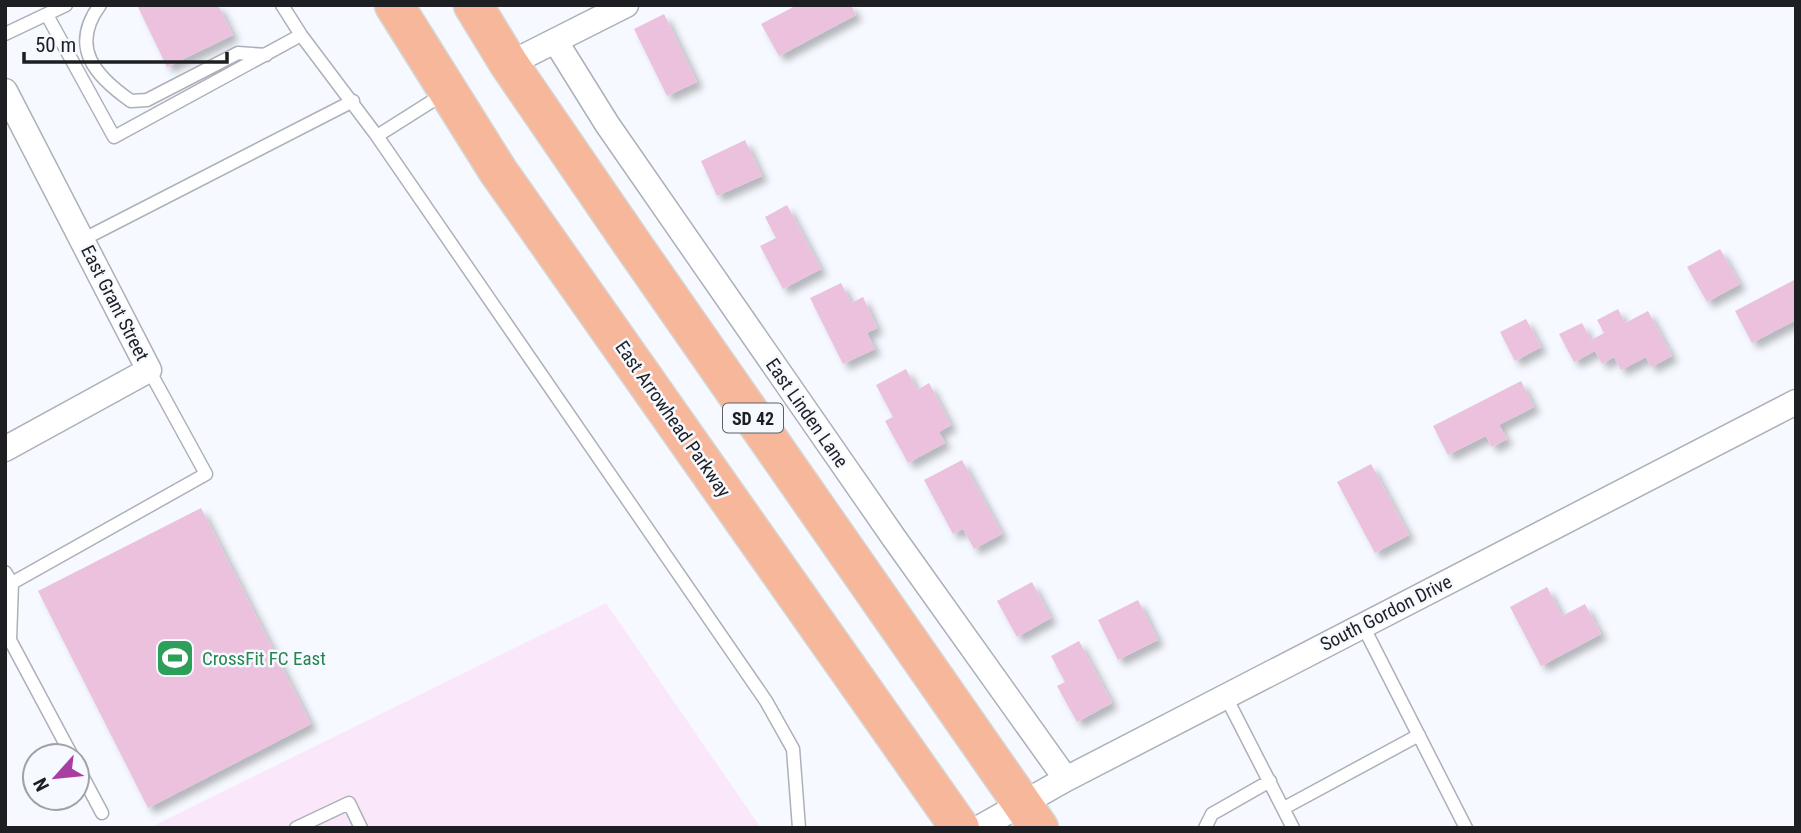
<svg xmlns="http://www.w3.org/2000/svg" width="1801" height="833" viewBox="0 0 1801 833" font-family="'Roboto Condensed',sans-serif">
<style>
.industrial{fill:#fae8fa}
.building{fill:#ebc1dd;filter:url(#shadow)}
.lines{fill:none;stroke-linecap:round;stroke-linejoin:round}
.service-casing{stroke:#adb0b8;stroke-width:15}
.minor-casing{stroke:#adb0b8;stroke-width:27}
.primary-casing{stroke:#d6d7d7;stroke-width:41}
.service{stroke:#fff;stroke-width:12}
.minor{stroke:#fff;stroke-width:24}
.primary{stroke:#f7b79a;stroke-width:38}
.labels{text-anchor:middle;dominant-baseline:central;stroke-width:5;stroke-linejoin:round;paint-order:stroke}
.shield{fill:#f6f9ff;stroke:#5e6064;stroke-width:2}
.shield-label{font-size:18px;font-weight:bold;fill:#1d1f22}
.street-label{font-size:19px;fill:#1d1f22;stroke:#f6f9ff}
.leisure-label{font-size:19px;fill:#27864d;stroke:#f6f9ff;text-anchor:start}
</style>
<defs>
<filter id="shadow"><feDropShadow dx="6" dy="6" stdDeviation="3.5" flood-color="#0004"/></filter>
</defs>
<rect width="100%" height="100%" fill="#f6f9ff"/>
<!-- industrial -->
<path class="industrial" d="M606,603L761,828H149Z"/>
<!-- building -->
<path class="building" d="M137,5H218L233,35L167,67Z
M797,5H851L856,15L779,56L761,24Z
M664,14L697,82L667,96L634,29Z
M745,140L762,176L717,196L701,161Z
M787,205L821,269L783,289L760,246L776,238L765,217Z
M1720,249L1740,284L1707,302L1687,267Z
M1796,279V320L1752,343L1735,311Z
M841,283L851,303L863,297L877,328L867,333L875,349L843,364L810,298Z
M1618,309L1625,323L1648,311L1672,356L1651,367L1646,357L1621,370L1614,357L1602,364L1595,351L1574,362L1559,334L1582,323L1591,340L1604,333L1597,320Z
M1526,319L1541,347L1515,361L1500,332Z
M906,369L917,390L929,383L951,425L939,432L945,443L908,463L885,421L893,417L876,385Z
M1521,381L1534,407L1499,425L1507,439L1492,447L1486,436L1448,455L1433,426Z
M962,460L1002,534L974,549L963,529L953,534L924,480Z
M1371,464L1409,535L1375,553L1337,482Z
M201,508L311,724L148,808L38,591Z
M1032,582L1051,618L1017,637L997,601Z
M1547,587L1562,616L1585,604L1601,634L1541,666L1510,607Z
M1138,600L1158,640L1118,660L1098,620Z
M1079,641L1112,703L1077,722L1057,686L1065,682L1051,656Z"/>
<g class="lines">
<defs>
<path id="service" d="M100,5C69,47 95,76 131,101L147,100L238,53L266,55
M282,5L301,35L377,136L445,93
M47,15L114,137L301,35
M5,34L66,5
M377,136L766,701L793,749L799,828
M82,240L353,101
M5,572L12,583L206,474L149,370
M1363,626L1466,828
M10,640L12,583
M5,642L10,640L72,756
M1226,697L1293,828
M77,766L102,813
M1284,808L1419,735
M296,828L349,803L361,828
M1205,828L1212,814L1270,781"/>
<path id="minor" d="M556,42L607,124L894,538L1066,779
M509,64L626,5
M5,91L149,370L5,449
M979,828L1066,779L1796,402"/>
<path id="primary" d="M394,5L498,171L960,828
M473,5L509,64L633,245L1039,828"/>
</defs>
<!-- service casing -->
<use href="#service" class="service-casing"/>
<!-- minor casing -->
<use href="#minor" class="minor-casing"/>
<!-- primary casing -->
<use href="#primary" class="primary-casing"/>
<!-- service -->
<use href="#service" class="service"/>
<!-- minor -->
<use href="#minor" class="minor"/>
<!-- primary -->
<use href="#primary" class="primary"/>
</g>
<!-- icons -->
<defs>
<symbol id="stadium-square" viewBox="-11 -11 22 22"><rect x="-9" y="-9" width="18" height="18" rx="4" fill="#2e9e5b" stroke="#f6f9ff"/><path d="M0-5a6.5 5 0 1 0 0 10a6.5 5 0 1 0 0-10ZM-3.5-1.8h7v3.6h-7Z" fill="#fff"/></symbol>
</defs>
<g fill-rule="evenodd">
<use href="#stadium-square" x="153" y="636" width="44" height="44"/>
</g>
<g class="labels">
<!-- shield labels -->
<rect class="shield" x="723" y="403.5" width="60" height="29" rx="5"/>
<g class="shield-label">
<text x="753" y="418">SD 42</text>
</g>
<!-- street labels -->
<g class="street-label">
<text transform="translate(115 303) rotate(63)">East Grant Street</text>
<text transform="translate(807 413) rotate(55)">East Linden Lane</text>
<text transform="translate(673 419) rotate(55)">East Arrowhead Parkway</text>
<text transform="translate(1386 613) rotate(-27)">South Gordon Drive</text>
</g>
<!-- leisure labels -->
<g class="leisure-label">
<text x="202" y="658">CrossFit FC East</text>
</g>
</g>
<!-- border -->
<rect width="1801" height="833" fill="none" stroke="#1d1f22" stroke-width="14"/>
<!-- north arrow -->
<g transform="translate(56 777) rotate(243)"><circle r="33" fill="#f6f9ff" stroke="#9fa2a7" stroke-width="2"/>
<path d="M0-5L12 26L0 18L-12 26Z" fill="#a73ea0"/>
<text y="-10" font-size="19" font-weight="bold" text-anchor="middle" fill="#1d1f22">N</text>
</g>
<!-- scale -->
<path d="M24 52v10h203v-10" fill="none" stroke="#1d1f22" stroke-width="3.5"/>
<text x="35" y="52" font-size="21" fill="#1d1f22" stroke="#f6f9ff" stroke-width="5" paint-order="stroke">50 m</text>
</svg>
